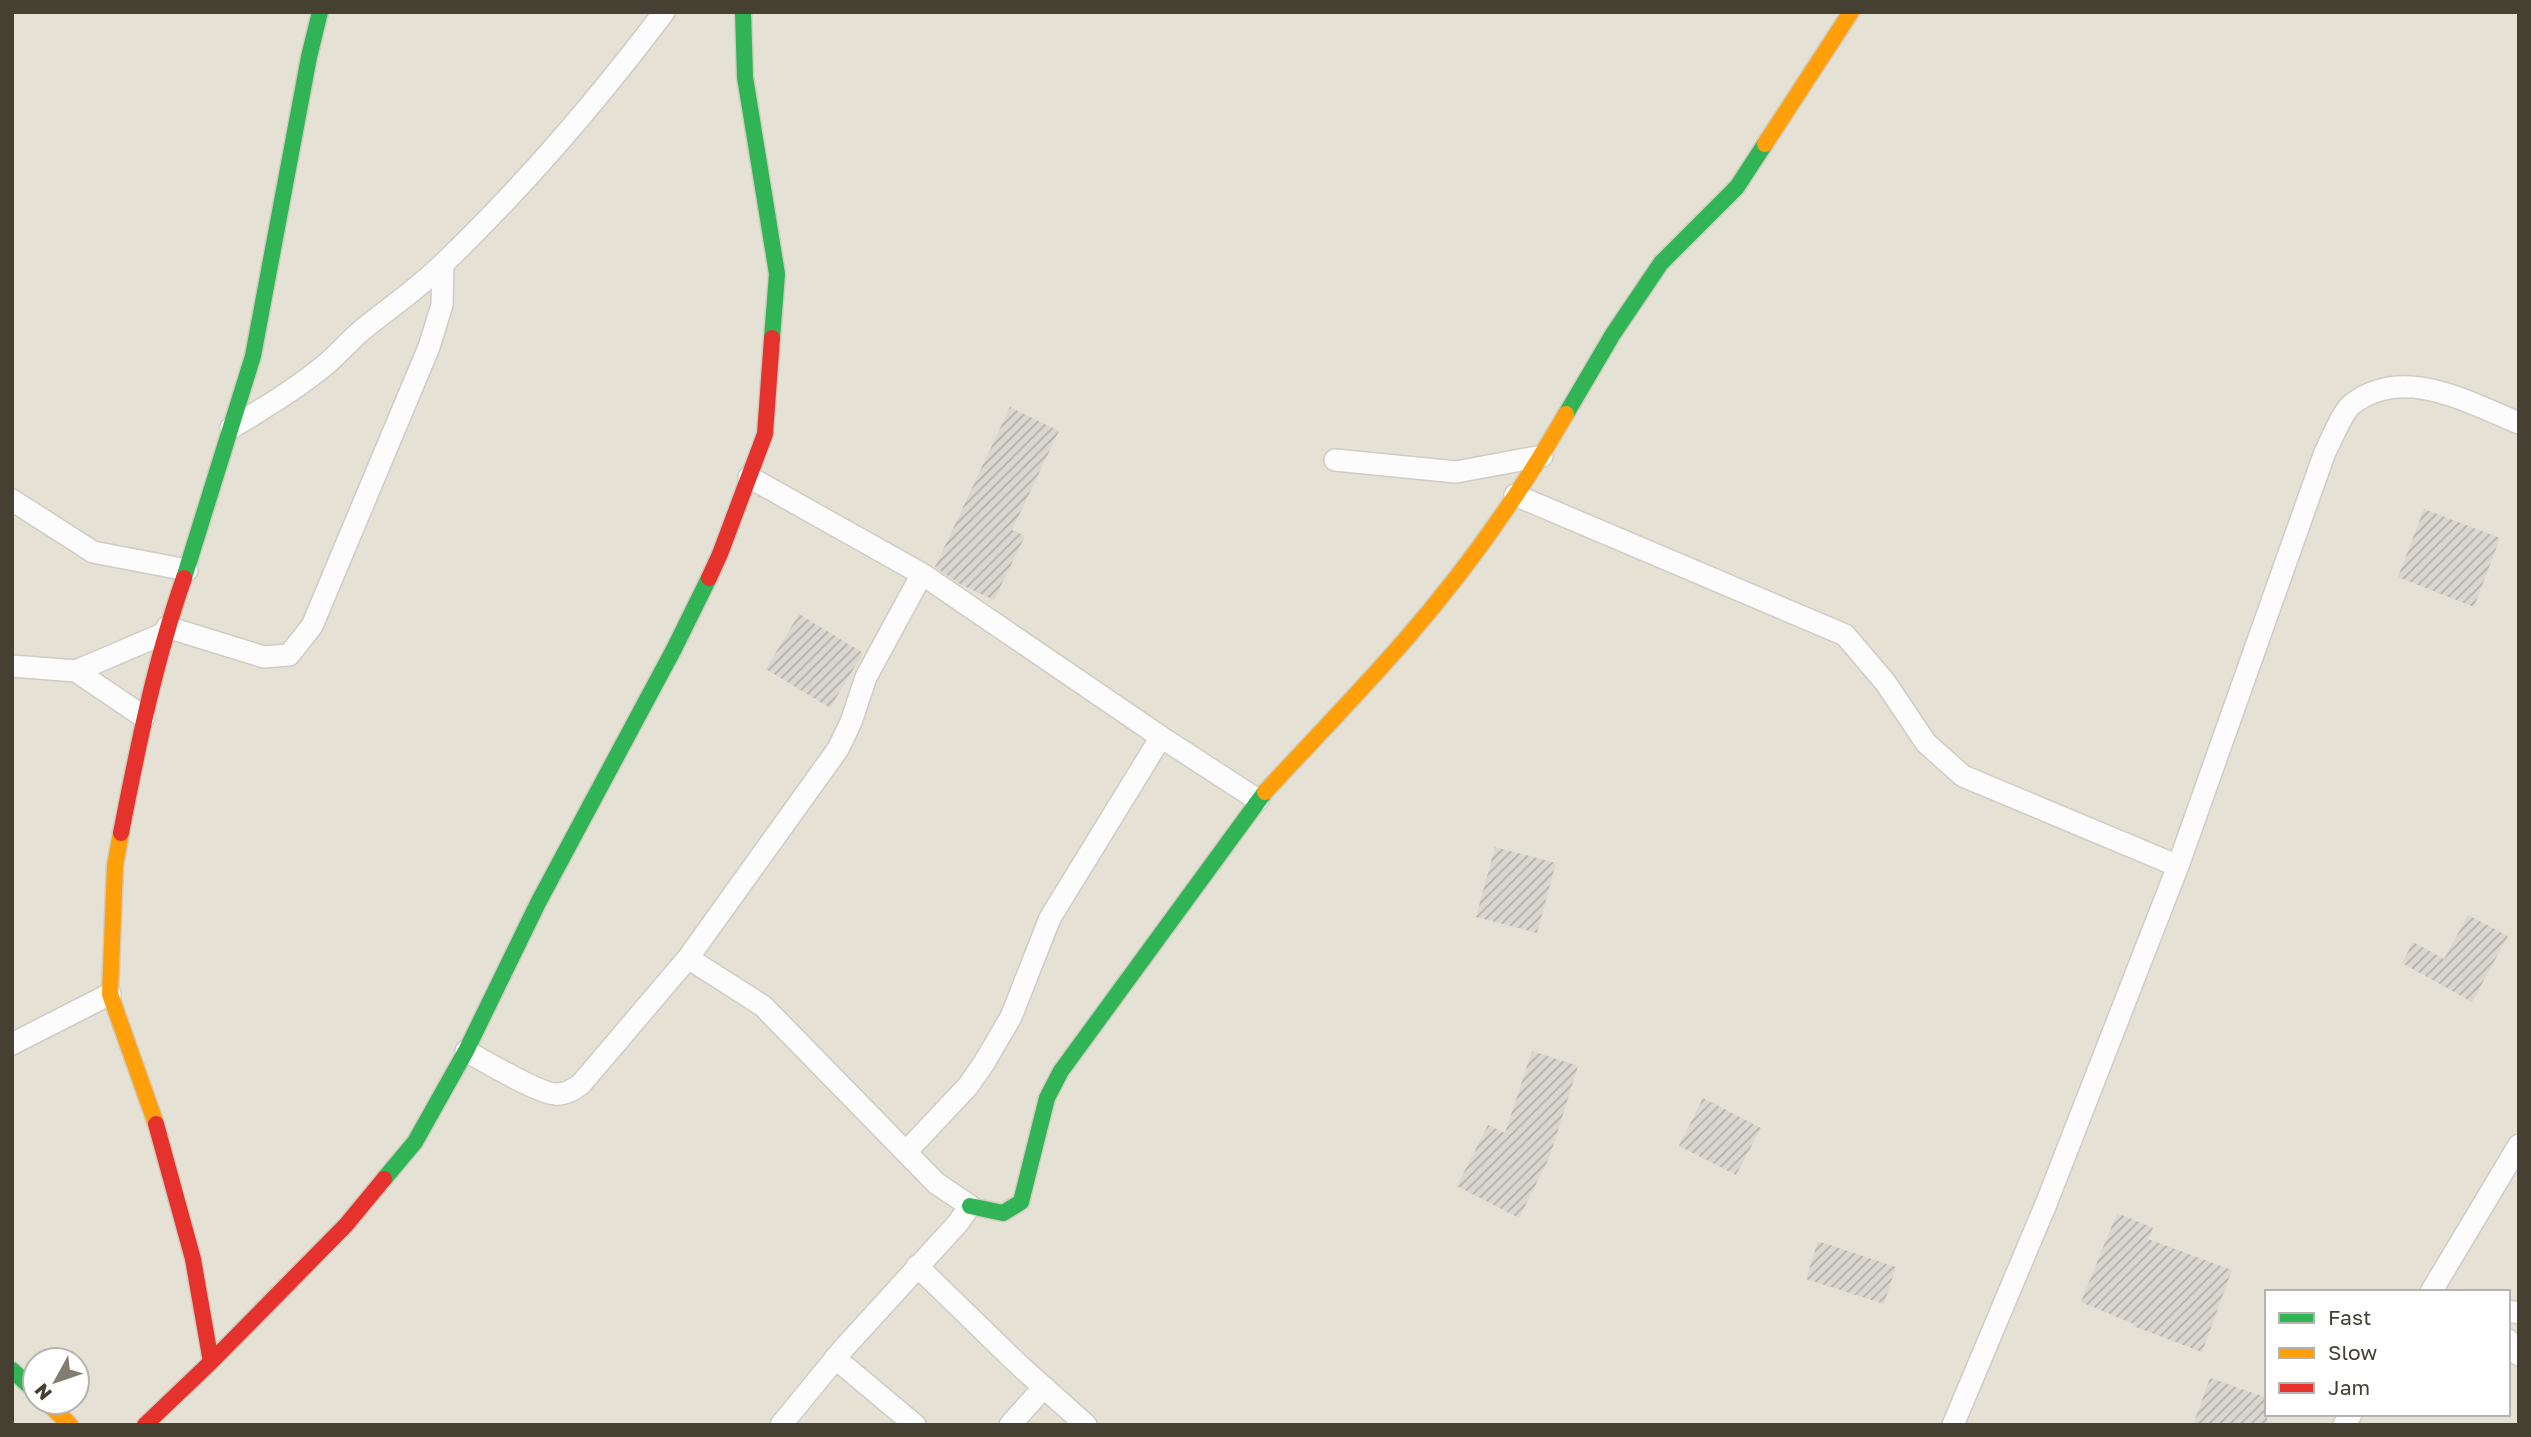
<svg xmlns="http://www.w3.org/2000/svg" width="2531" height="1437" viewBox="0 0 2531 1437" font-family="'Golos Text',sans-serif">
<style>
.residential{fill:#e5e1d4;fill-rule:evenodd}
.building{fill:url(#building-hatch)}
.lines{fill:none;stroke-linecap:round;stroke-linejoin:round}
.street-casing{stroke:#ceccc5;stroke-width:24}
.fast-casing{stroke:#d0ccbe;stroke-width:19}
.slow-casing{stroke:#d0ccbe;stroke-width:19}
.jam-casing{stroke:#d0ccbe;stroke-width:19}
.street{stroke:#fdfcfc;stroke-width:21}
.fast{stroke:#30b455;stroke-width:16}
.slow{stroke:#ff9f0a;stroke-width:16}
.jam{stroke:#e5322d;stroke-width:16}
</style>
<defs>
<pattern id="building-hatch" width="6" height="6" patternUnits="userSpaceOnUse" patternTransform="scale(1.75)"><rect width="6" height="6" fill="#d9d7d0"/><path d="M-1 1l2-2M0 6l6-6M5 7l2-2" fill="none" stroke="#b2b0a9"/></pattern>
</defs>
<rect width="100%" height="100%" fill="#f0eee8"/>
<!-- residential -->
<path class="residential" d="M12,12H2519V1425H12ZM2267,1292H2508V1414H2267ZM35,1360H77V1402H35Z"/>
<!-- building -->
<path class="building" d="M1010,407L1059,431L1012,530L1025,536L994,600L960,584L935,567Z
M2424,509L2500,538L2474,607L2398,577Z
M799,614L863,653L830,708L766,669Z
M1495,847L1556,863L1537,933L1476,917Z
M2468,915L2508,936L2472,1002L2402,963L2413,942L2444,959Z
M1532,1051L1578,1066L1550,1156L1519,1218L1457,1186L1488,1125L1505,1133Z
M1703,1098L1761,1128L1736,1175L1679,1146Z
M2117,1213L2153,1228L2148,1239L2232,1270L2202,1352L2133,1326L2134,1324L2081,1302Z
M1818,1241L1896,1267L1884,1304L1806,1279Z
M2210,1378L2267,1398V1425H2193Z"/>
<g class="lines">
<defs>
<path id="street" d="M231,428C261,410 291,392 319,370C335,358 347,343 362,330C389,308 419,288 444,263C524,186 597,101 664,12
M1335,460L1456,472L1542,456
M1515,495L1845,635L1885,682L1926,743L1963,776L2178,866
M12,500L93,552L187,570
M167,627L264,657L289,655L312,626L429,347L442,305L443,264
M12,666L76,671
M144,717L76,671L165,633
M1161,737L1258,800
M688,958L763,1006L936,1183L970,1206L958,1223L844,1348L781,1425
M12,1044L110,994
M466,1051C484,1061 538,1093 555,1094C565,1095 573,1090 581,1084L688,958L838,749L851,722L866,677L922,574L749,477
M906,1152L968,1086L984,1063L1011,1017L1050,918L1161,737L922,574
M917,1266L1020,1366L1086,1425
M2431,1292L2519,1145
M2508,1311L2519,1313
M2508,1340L2519,1355
M835,1358L915,1425
M1010,1425L1044,1387
M1953,1425L2046,1204L2178,866L2325,452C2331,441 2342,413 2351,405C2403,364 2467,402 2519,423
M2344,1425L2351,1414"/>
<path id="fast" d="M743,12L745,77L777,274L772,338
M1566,414L1613,334L1661,263L1737,187L1765,144
M184,578L253,356L309,57L320,12
M384,1179L415,1142L466,1051L538,903L674,649L709,578
M970,1206L1003,1213L1021,1202L1047,1098L1061,1071L1265,792
M12,1370L35,1391"/>
<path id="slow" d="M1765,144L1851,12
M1265,792C1312,741 1360,692 1406,639C1466,570 1520,494 1566,414
M121,833L115,866L110,994L156,1124
M47,1402L70,1425"/>
<path id="jam" d="M709,578L720,554L765,434L772,338
M121,833C138,746 155,661 184,578
M211,1362L346,1225L384,1179
M145,1425L211,1362L193,1259L156,1124"/>
</defs>
<!-- street casing -->
<use href="#street" class="street-casing"/>
<!-- fast casing -->
<use href="#fast" class="fast-casing"/>
<!-- slow casing -->
<use href="#slow" class="slow-casing"/>
<!-- jam casing -->
<use href="#jam" class="jam-casing"/>
<!-- street -->
<use href="#street" class="street"/>
<!-- fast -->
<use href="#fast" class="fast"/>
<!-- slow -->
<use href="#slow" class="slow"/>
<!-- jam -->
<use href="#jam" class="jam"/>
</g>
<!-- border -->
<rect width="2531" height="1437" fill="none" stroke="#464033" stroke-width="28"/>
<!-- legend -->
<rect x="2265" y="1290" width="245" height="126" fill="#ffffff" stroke="#b5b3ad" stroke-width="2"/>
<rect x="2279" y="1313" width="35" height="10" fill="#30b455" stroke="#b5b3ad" stroke-width="2"/>
<text x="2328" y="1325" font-size="21" fill="#464033">Fast</text>
<rect x="2279" y="1348" width="35" height="10" fill="#ff9f0a" stroke="#b5b3ad" stroke-width="2"/>
<text x="2328" y="1360" font-size="21" fill="#464033">Slow</text>
<rect x="2279" y="1383" width="35" height="10" fill="#e5322d" stroke="#b5b3ad" stroke-width="2"/>
<text x="2328" y="1395" font-size="21" fill="#464033">Jam</text>
<!-- north arrow -->
<g transform="translate(56 1381) rotate(230)"><circle r="33" fill="#ffffff" stroke="#b5b3ad" stroke-width="2"/>
<path d="M0-5L12 26L0 18L-12 26Z" fill="#827d72"/>
<text y="-10" font-size="19" font-weight="bold" text-anchor="middle" fill="#464033">N</text>
</g>
</svg>
